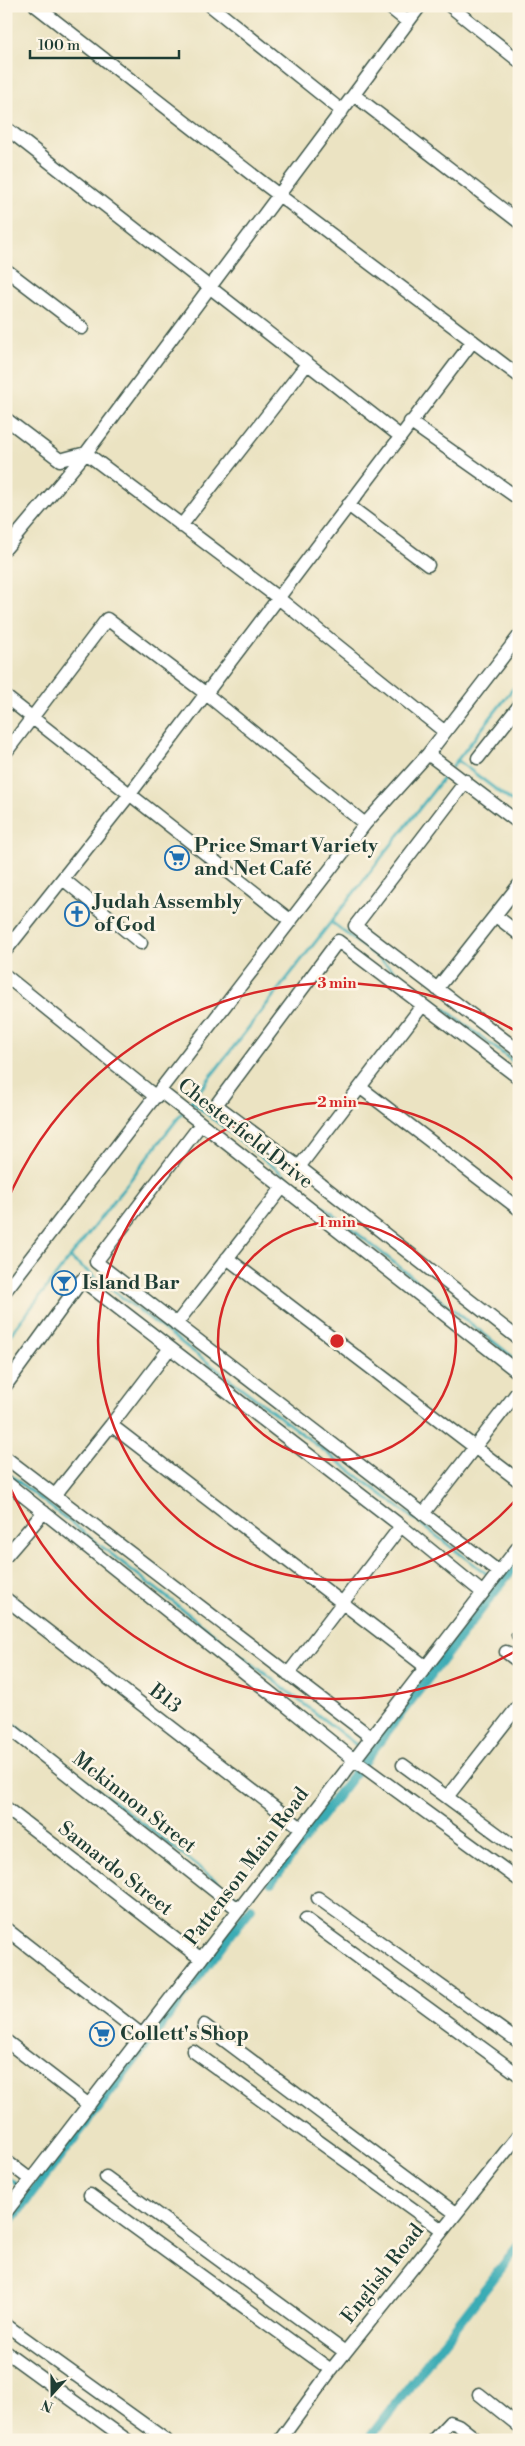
<svg xmlns="http://www.w3.org/2000/svg" width="525" height="2446" viewBox="0 0 525 2446" font-family="'Libre Bodoni',serif">
<style>
.lines{fill:none;stroke-linecap:round;stroke-linejoin:round}
.stream{stroke:#3aacb5;stroke-width:3}
.canal{stroke:#3aacb5;stroke-width:10}
.minor-casing{stroke:#3e5649;stroke-width:15}
.minor{stroke:#fff;stroke-width:12}
.ring{fill:none;stroke:#d62828;stroke-width:2.5}
.labels{text-anchor:middle;dominant-baseline:central;stroke-width:5;stroke-linejoin:round;paint-order:stroke}
.poi-label{font-size:20px;font-weight:bold;fill:#1f3d34;stroke:#fcf5e5;text-anchor:start}
.street-label{font-size:20px;fill:#1f3d34;stroke:#fcf5e5}
.centre{fill:#d62828;stroke:#fcf5e5;stroke-width:2.5}
.ring-label{font-size:15px;text-anchor:middle;font-weight:bold;fill:#d62828;stroke:#fcf5e5;stroke-width:5;stroke-linejoin:round;paint-order:stroke}
</style>
<rect width="100%" height="100%" fill="#fcf5e5"/>
<filter id="ink" filterUnits="userSpaceOnUse"><feTurbulence type="fractalNoise" baseFrequency=".02" numOctaves="2"/><feDisplacementMap in="SourceGraphic" scale="10" xChannelSelector="R" yChannelSelector="G"/><feConvolveMatrix kernelMatrix="1 2 1 2 8 2 1 2 1" color-interpolation-filters="sRGB"/></filter>
<filter id="wash" filterUnits="userSpaceOnUse"><feTurbulence type="fractalNoise" baseFrequency=".0096" numOctaves="4" result="noise"/><feDisplacementMap in="SourceGraphic" scale="20" xChannelSelector="R" yChannelSelector="G"/><feGaussianBlur stdDeviation="1.12" result="paint"/><feColorMatrix in="noise" values="0 0 0 0 0 0 0 0 0 0 0 0 0 0 0 0 0 1.4 0 .05"/><feComposite in="paint" operator="in"/></filter>
<g filter="url(#wash)">
<rect width="100%" height="100%" fill="#ebe3c2"/>
<g class="lines">
<!-- stream -->
<path class="stream" d="M457,760L519,807
M452,767L519,681
M331,922L519,1066
M192,1102L519,1362
M186,1108L448,772
M70,1258L492,1578
M6,1340L182,1113
M6,1472L359,1747
M6,1718L241,1900
M6,2176L22,2188"/>
<!-- canal -->
<path class="canal" d="M271,1882L519,1560
M6,2227L251,1908
M368,2440L519,2245"/>
</g>
</g>
<g filter="url(#ink)">
<g class="lines">
<defs>
<path id="minor" d="M36,6L263,183L519,376
M211,6L342,111
M388,6L408,22
M450,6L519,61
M354,95L519,222
M6,128L400,436
M6,270L82,328
M6,419L60,460L86,453L277,597L445,732
M410,422L515,496
M348,505L428,565
M181,526L307,364
M6,548L86,453L420,6
M6,697L291,921
M6,752L107,619L205,693L365,824
M428,754L519,823
M478,758L519,706
M466,781L355,926L519,1051
M63,879L141,943
M496,916L519,934
M6,950L130,794L473,341
M6,976L156,1097
M437,989L519,885
M519,1078L338,941L216,1105L299,1167L519,1339
M361,1088L519,1209
M160,1091L519,1373
M201,1124L96,1262L499,1572
M299,1167L422,1006
M227,1258L519,1481
M6,1290L365,824L428,754L519,636
M176,1324L282,1188
M6,1385L82,1280L401,1526L483,1593
M111,1425L170,1348
M6,1458L371,1737
M6,1482L353,1759L519,1880
M55,1495L111,1425L426,1667
M423,1514L519,1390
M6,1556L44,1512
M6,1599L301,1828
M518,1635L519,1636
M506,1652L519,1662
M288,1674L401,1526
M6,1726L239,1910
M403,1765L519,1850
M447,1797L519,1705
M6,1808L201,1959
M318,1898L519,2042
M306,1919L519,2075
M6,1929L142,2035
M204,2025L455,2213
M6,2041L89,2105
M193,2051L442,2230
M6,2161L31,2180
M106,2177L345,2352
M90,2195L331,2370
M6,2212L519,1546
M6,2325L166,2440
M6,2352L127,2440
M479,2394L519,2426
M280,2440L331,2370L519,2135
M433,2440L450,2422L458,2425L477,2440"/>
</defs>
<!-- minor casing -->
<use href="#minor" class="minor-casing"/>
<!-- minor -->
<use href="#minor" class="minor"/>
</g>
</g>
<!-- distance rings -->
<g class="ring">
<circle cx="337" cy="1341" r="119"/>
<path d="M519 1496A239 239 0 1 1 519 1186"/>
<path d="M519 1649A358 358 0 0 1 6 1478M6 1204A358 358 0 0 1 519 1033"/>
</g>
<!-- icons -->
<defs>
<symbol id="supermarket-ring" viewBox="-11 -11 22 22"><circle r="9.5" fill="#fcf5e5" stroke="#1f6fb2" stroke-width="1.5"/><path d="M-6-5.5h2.5l.6 2H6L4.5 2H-2.5L-4.4-4H-6ZM-1.5 3.2a1.3 1.3 0 1 0 .1 0ZM3 3.2a1.3 1.3 0 1 0 .1 0Z" fill="#1f6fb2"/></symbol>
<symbol id="church-ring" viewBox="-11 -11 22 22"><circle r="9.5" fill="#fcf5e5" stroke="#1f6fb2" stroke-width="1.5"/><path d="M-1.2-6h2.4v3.5h3.3v2.4h-3.3V6h-2.4V-.1h-3.3v-2.4h3.3Z" fill="#1f6fb2"/></symbol>
<symbol id="bar-ring" viewBox="-11 -11 22 22"><circle r="9.5" fill="#fcf5e5" stroke="#1f6fb2" stroke-width="1.5"/><path d="M-6-5H6L.8 .8V4.5H3.5V6h-7V4.5H-.8V.8Z" fill="#1f6fb2"/></symbol>
</defs>
<g fill-rule="evenodd">
<use href="#supermarket-ring" x="163" y="844" width="28" height="28"/>
<use href="#church-ring" x="63" y="900" width="28" height="28"/>
<use href="#bar-ring" x="50" y="1269" width="28" height="28"/>
<use href="#supermarket-ring" x="88" y="2020" width="28" height="28"/>
</g>
<g class="labels">
<!-- poi labels -->
<g class="poi-label">
<text x="194" y="846">Price Smart Variety<tspan x="194" dy="23">and Net Café</tspan></text>
<text x="94" y="902">Judah Assembly<tspan x="94" dy="23">of God</tspan></text>
<text x="82" y="1283">Island Bar</text>
<text x="120" y="2034">Collett's Shop</text>
</g>
<!-- street labels -->
<g class="street-label">
<text transform="translate(245 1134) rotate(38)">Chesterfield Drive</text>
<text transform="translate(165 1699) rotate(38)">B13</text>
<text transform="translate(134 1803) rotate(38)">Mckinnon Street</text>
<text transform="translate(247 1867) rotate(-53)">Pattenson Main Road</text>
<text transform="translate(115 1869) rotate(38)">Samardo Street</text>
<text transform="translate(383 2274) rotate(-52)">English Road</text>
</g>
</g>
<circle cx="337" cy="1341" r="8" class="centre"/>
<g class="ring-label">
<text x="337" y="988">3 min</text>
<text x="337" y="1107">2 min</text>
<text x="337" y="1227">1 min</text>
</g>
<!-- margin -->
<rect width="525" height="2446" fill="none" stroke="#fcf5e5" stroke-width="25"/>
<!-- north arrow -->
<g transform="translate(52 2394) rotate(201)" stroke="#fcf5e5" stroke-width="4" paint-order="stroke">
<path d="M0-4L9 19L0 12L-9 19Z" fill="#1f3d34"/>
<text y="-8" font-size="14" font-weight="bold" text-anchor="middle" fill="#1f3d34">N</text>
</g>
<!-- scale -->
<path d="M30 50v8h149v-8" fill="none" stroke="#1f3d34" stroke-width="2.5"/>
<text x="38" y="50" font-size="15" fill="#1f3d34" stroke="#fcf5e5" stroke-width="4" paint-order="stroke">100 m</text>
</svg>
